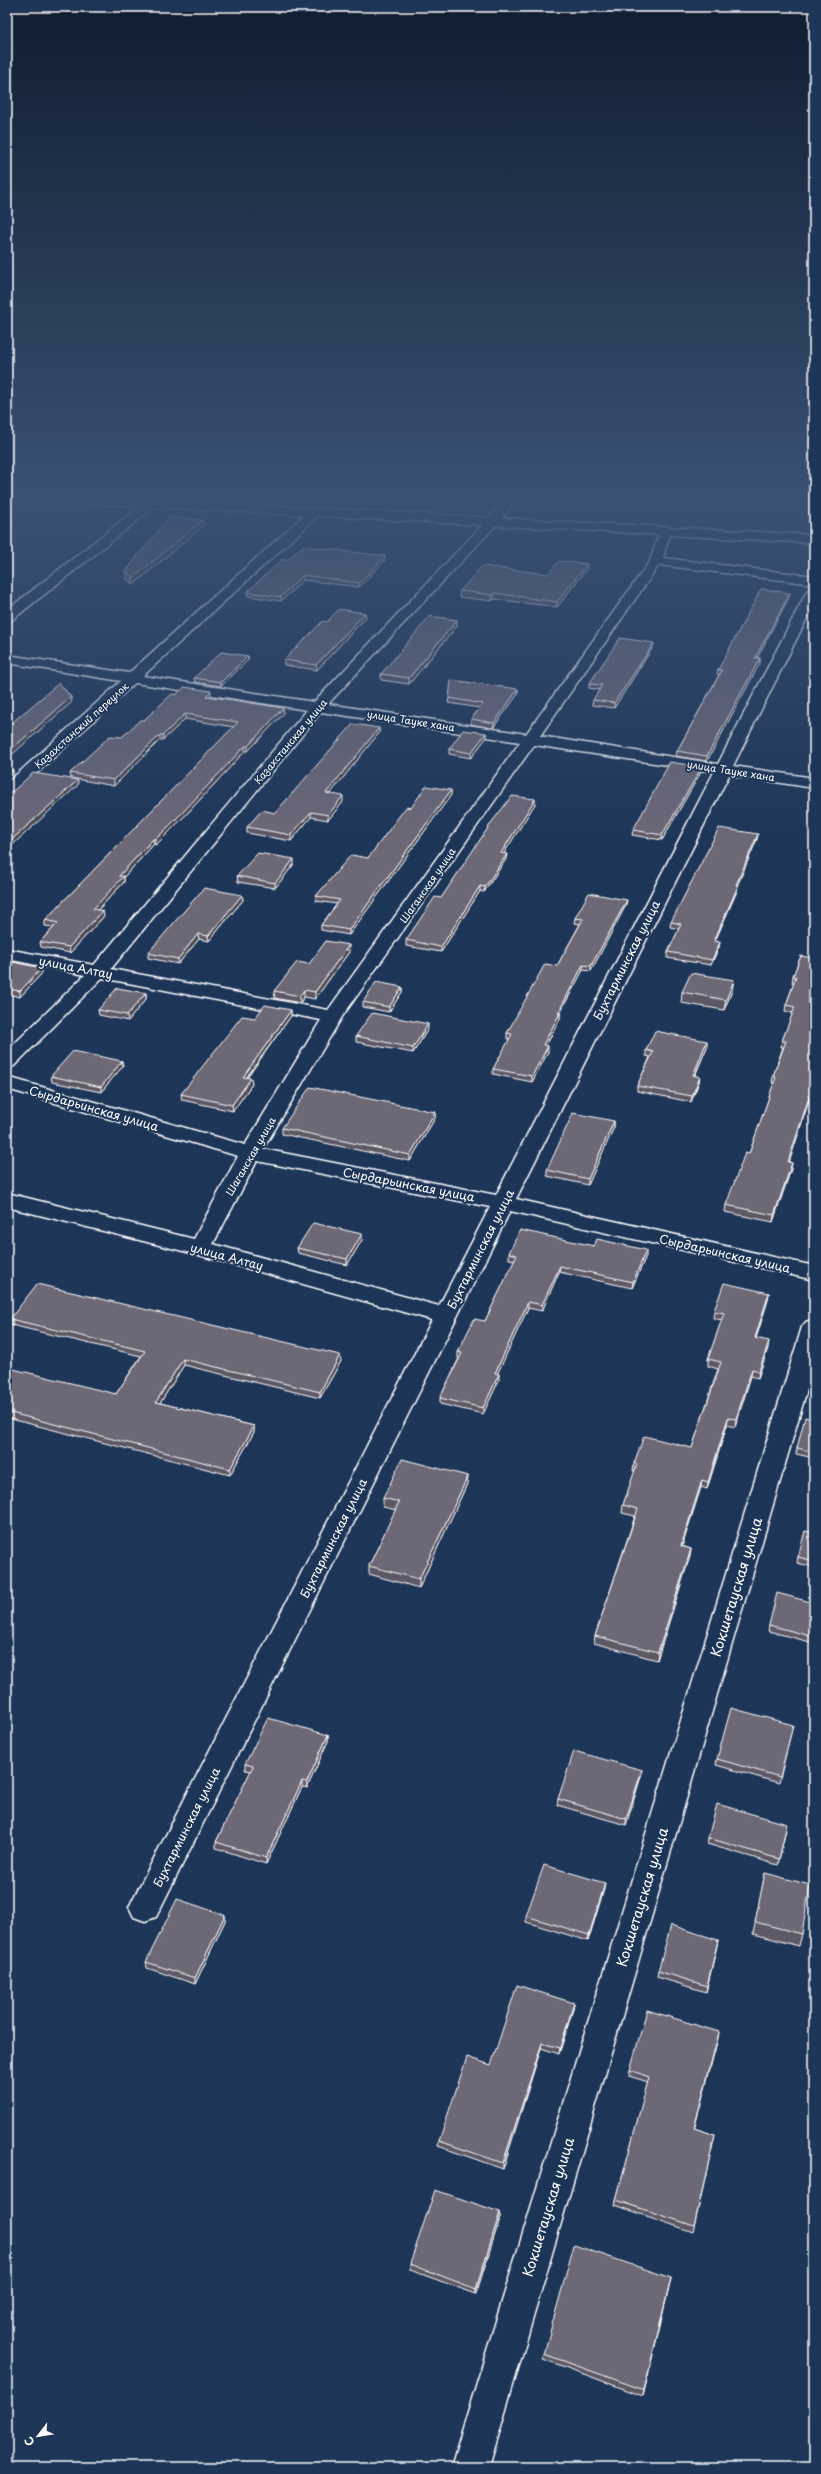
<svg xmlns="http://www.w3.org/2000/svg" width="821" height="2474" viewBox="0 0 821 2474" font-family="'Playpen Sans',sans-serif">
<style>
.lines{fill:none;stroke-linecap:round;stroke-linejoin:round}
.street-casing{stroke:#fff;stroke-width:3}
.secondary-casing{stroke:#fff;stroke-width:3}
.street{fill:#1d3557;fill-rule:evenodd}
.secondary{fill:#1d3557;fill-rule:evenodd}
.wall{fill:#5d5965;stroke:#fff}
.shaded-wall{fill:#4c4953;stroke:#fff}
.building{fill:#6c6876;stroke:#fff}
.labels{text-anchor:middle;dominant-baseline:central;stroke-width:4;stroke-linejoin:round;paint-order:stroke}
.far-street-label{font-size:10px;fill:#fff;stroke:#1d3557}
.street-label{font-size:12px;fill:#fff;stroke:#1d3557}
.near-street-label{font-size:14px;fill:#fff;stroke:#1d3557}
</style>
<rect width="100%" height="100%" fill="#1d3557"/>
<filter id="ink" filterUnits="userSpaceOnUse"><feTurbulence type="fractalNoise" baseFrequency=".025" numOctaves="2"/><feDisplacementMap in="SourceGraphic" scale="8" xChannelSelector="R" yChannelSelector="G"/><feConvolveMatrix kernelMatrix="1 2 1 2 8 2 1 2 1" color-interpolation-filters="sRGB"/></filter>
<g filter="url(#ink)">
<g class="lines">
<defs>
<path id="street" d="M508,495H520L497,524L328,704L526,734L650,561L661,527L665,526L671,530L663,558L814,576V584L659,565L540,736L718,764L807,591L814,587V604L733,766L814,778V788L729,775L516,1199L814,1266V1280L510,1211L156,1917L145,1921L134,1917L129,1907L134,1897L432,1320L195,1254L7,1207V1193L194,1239L238,1156L7,1089V1077L245,1145L321,1020L102,978L14,1066L7,1068V1051L85,975L7,959V949L94,965L307,710L135,683L13,795L7,797V783L121,681L7,663V655L129,673L311,509L315,508L321,512L319,515L143,676L314,702L489,518ZM321,712L520,742L328,1010L111,969ZM534,745L714,772L496,1195L263,1149L342,1017ZM257,1161L490,1207L439,1306L213,1244Z
M152,499L158,503L156,506L12,620L7,621V610L148,500Z
M814,1319V1366L489,2467H451L802,1327L806,1322Z"/>
<path id="secondary" d="M7,495H70L814,535V543L7,499Z"/>
</defs>
<!-- street casing -->
<use href="#street" class="street-casing"/>
<!-- secondary casing -->
<use href="#secondary" class="secondary-casing"/>
<!-- street -->
<use href="#street" class="street"/>
<!-- secondary -->
<use href="#secondary" class="secondary"/>
</g>
<!-- wall -->
<path class="wall" d="M203,520V526L133,585L126,578V571Z
M287,560H385L359,587L303,580L281,601L248,596L247,592Z
M586,570L557,607L494,599L492,601L459,597L460,591L548,574Z
M790,593L789,597L757,658H760V663L707,761L676,756L677,751L719,675L717,674L718,670Z
M365,613L366,617L317,670L284,665V660L327,622Z
M457,626L409,684L381,680V674Z
M653,647L614,708L592,705L593,700L600,690L589,688V684Z
M248,656V660L221,686L195,682L194,678Z
M518,694L493,728L471,724V719L480,708L448,703L449,698Z
M176,695L211,697L284,713L248,751H245L182,819L156,845L154,844L124,877V882L98,910L104,916L70,953L41,947L40,942L54,927L45,926V920L234,727L185,719L163,740H160L114,786L71,778L70,773L122,737L144,720Z
M379,728V733L330,794L343,802L328,820L311,817L291,841L247,833V827L275,813Z
M486,733V738L471,758L449,754V749Z
M701,772L662,840L632,835L633,830Z
M451,790V795L349,935L321,930V925L337,904L316,901V896L368,858L411,808Z
M535,799V804L504,853L506,859L484,892L480,891L441,952L406,946V940L441,898Z
M758,834L757,839L737,886V891L715,941L720,942L719,947L711,965L667,958L668,952L679,929L670,927L671,922Z
M294,864L275,888L238,882L237,876Z
M242,895L243,900L209,941L199,939L178,964L148,958V953Z
M626,905L591,971L583,970L560,1013V1019L546,1046L548,1052L532,1082L493,1074V1069L510,1039H507V1033L557,966L580,924L574,923L575,918Z
M349,952L315,999L304,997L300,1003L275,998L274,991L309,964Z
M801,956L814,1085L789,1162L792,1163L791,1169L773,1222L725,1212L726,1205L749,1154L774,1083L772,1082L773,1076L783,1047H781L782,1041L793,1013L785,1011L786,1005L794,983H792L793,976Z
M7,961L42,973L20,997L7,994Z
M402,987V992L389,1012L363,1007V1002Z
M732,991L724,1010L681,1003L682,992Z
M146,993V999L128,1021L99,1015L98,1010Z
M291,1010V1016L247,1078L252,1084L233,1111L182,1100L181,1094L255,1018Z
M428,1029L413,1053L356,1042V1036Z
M707,1047L695,1076L699,1082L691,1102L637,1091V1086L650,1057L646,1056V1050Z
M122,1061L123,1066L101,1092L52,1082L51,1076Z
M435,1112V1118L410,1161L282,1134V1128Z
M614,1121V1127L588,1185L547,1176V1170Z
M362,1240L347,1265L298,1253L297,1248Z
M594,1246L646,1256L632,1288L559,1272L542,1311L528,1308L497,1374L499,1380L483,1414L440,1404V1398L459,1358H458V1352L485,1321L515,1260L509,1259V1253Z
M769,1293L768,1300L756,1338L768,1348L758,1378L751,1376L735,1427L727,1425L707,1489L701,1487L682,1546L691,1549L690,1556L657,1660L594,1643L595,1636L635,1516L622,1513L623,1505L635,1471H633L634,1463L692,1448L718,1369L708,1366V1359L722,1320L713,1318L714,1311Z
M10,1319L341,1361L320,1398L184,1365L160,1403L254,1426V1432L230,1475L7,1418V1378L116,1394L141,1356L11,1325Z
M814,1419V1458L796,1454L797,1448Z
M468,1476L467,1484L419,1588L369,1574V1566L396,1510L383,1507V1498Z
M814,1533V1567L797,1563L798,1557Z
M814,1603V1643L768,1631L769,1625Z
M793,1725L779,1783L716,1765L717,1759Z
M328,1735V1741L307,1788L302,1787L266,1864L216,1848V1842L251,1771L245,1770V1764Z
M642,1770L641,1776L626,1825L557,1805L558,1799Z
M786,1830L778,1865L707,1844L708,1838Z
M765,1873L802,1934L799,1946L753,1934Z
M604,1889L588,1941L526,1922V1916Z
M225,1915V1921L195,1984L147,1968L146,1962Z
M718,1940L706,1992L657,1977L658,1971Z
M574,2003L573,2009L559,2054L541,2048L503,2169L438,2146L439,2141L491,2065Z
M718,2038L694,2128L715,2135L693,2232L615,2205L616,2200L648,2082L629,2076L630,2070Z
M500,2212V2218L476,2294L410,2270V2264Z
M671,2278L643,2396L543,2359L544,2354Z"/>
<!-- shaded-wall -->
<path class="shaded-wall" d="M203,520V526L133,585V578Z
M385,556V560L359,587V583Z
M587,564L586,570L557,607V602Z
M303,575V580L281,601V597Z
M494,593V599L492,601V595Z
M790,593L789,597L755,662V658Z
M365,613L366,617L317,670L316,665Z
M457,620V626L409,684V678Z
M654,643L653,647L614,708V703Z
M248,656V660L221,686V682Z
M760,658V663L707,761V756Z
M518,689V694L493,728L494,723Z
M211,691V696H206Z
M71,697L72,702L7,759V753Z
M283,708L284,713L248,751V746Z
M185,714V719L163,740V735Z
M379,728V733L326,799V793Z
M486,733V738L471,758V753Z
M160,735V740L114,786V780Z
M245,746V751L182,819L156,845V839Z
M702,767L701,772L662,840V835Z
M13,770L14,775L7,782V776Z
M78,780V785L7,850V844Z
M451,790V795L349,935V930Z
M343,796V802L328,820V815Z
M535,799V804L501,858V853Z
M311,812V817L291,841V835Z
M758,834L757,839L735,891L736,885Z
M153,839L154,844L124,877V882L94,914L93,909L119,876Z
M507,854L506,859L484,892L485,887Z
M294,859V864L275,888V883Z
M480,886V891L441,952V947Z
M738,886L737,891L713,946L714,941Z
M242,895L243,900L209,941L208,936Z
M627,900L626,905L591,971V966Z
M103,911L104,916L70,953L69,947Z
M198,934L199,939L178,964V959Z
M720,942L719,947L711,965L712,960Z
M349,945V952L315,999V992Z
M583,965V970L557,1018L558,1013Z
M42,968V973L20,997V991Z
M734,980L732,991L724,1010L726,1000Z
M402,987V992L389,1012V1007Z
M304,990V997L300,1003V996Z
M146,993V999L128,1021L127,1015Z
M291,1010V1016L243,1082V1077Z
M560,1013V1019L543,1051V1045Z
M428,1024V1029L413,1053V1048Z
M707,1041V1047L692,1081L693,1075Z
M548,1046V1052L532,1082V1076Z
M122,1061L123,1066L101,1092V1087Z
M700,1077L699,1082L691,1102L692,1096Z
M251,1078L252,1084L233,1111L232,1105Z
M814,1082V1085L787,1169L788,1162Z
M435,1112V1118L410,1161V1155Z
M614,1121V1127L588,1185V1179Z
M792,1163L791,1169L773,1222L774,1215Z
M362,1234V1240L347,1265V1259Z
M646,1250V1256L632,1288L633,1282Z
M560,1266L559,1272L542,1311V1305Z
M769,1293L768,1300L754,1345L755,1338Z
M528,1302V1308L495,1379V1373Z
M769,1341L768,1348L758,1378L759,1371Z
M340,1355L341,1361L320,1398V1392Z
M183,1359L184,1365L157,1408L156,1402Z
M752,1369L751,1376L735,1427L736,1419Z
M499,1374V1380L483,1414V1408Z
M728,1418L727,1425L707,1489L708,1482Z
M254,1426V1432L230,1475V1469Z
M468,1476L467,1484L419,1588V1579Z
M702,1480L701,1487L680,1553L681,1546Z
M691,1549L690,1556L657,1660L658,1652Z
M328,1735V1741L307,1788V1782Z
M642,1770L641,1776L626,1825V1819Z
M302,1781V1787L266,1864V1858Z
M605,1883L604,1889L588,1941L589,1935Z
M225,1915V1921L195,1984V1978Z
M718,1940L717,1946L706,1992L707,1986Z
M574,2003L573,2009L559,2054L560,2048Z
M719,2032L718,2038L693,2134L694,2128Z
M542,2043L541,2048L503,2169V2163Z
M500,2212V2218L476,2294V2289Z
M671,2278L670,2284L643,2396L644,2390Z"/>
<!-- building -->
<path class="building" d="M169,517L203,520L133,578L126,571Z
M303,546L385,556L359,583L303,575L281,597L247,592L282,560H287Z
M559,561L587,564L557,602L494,593L492,595L460,591L482,566L548,574Z
M761,589L790,593L755,658H760L707,756L677,751L722,670H718Z
M339,609L365,613L316,665L284,660L323,621L327,622Z
M430,616L457,620L409,678L381,674Z
M620,638L654,643L614,703L593,700L602,685L589,684Z
M221,652L248,656L221,682L194,678Z
M451,680L518,689L494,723L471,719L483,704L449,698Z
M59,683L71,697L7,753V727Z
M184,687L211,691L206,696L283,708L248,746H245L182,813L156,839H153L119,876H124L93,909L103,911L69,947L40,942L58,923L45,920L238,722L185,714L163,735H160L114,780L70,773L110,736L122,737L140,720H144L172,694L176,695Z
M353,724L379,728L326,793L343,796L328,815L311,812L291,835L247,827L262,810L275,813Z
M463,730L486,733L471,753L449,749Z
M670,762L702,767L662,835L633,830Z
M7,769L13,770L7,776Z
M33,773L78,780L7,844V793L13,791Z
M426,786L451,790L349,930L321,925L340,900L316,896L351,855L368,858L406,807L411,808Z
M512,796L535,799L501,853L507,854L485,887L480,886L441,947L406,940L435,897L441,898L494,819Z
M719,828L758,834L736,885L738,886L714,941L720,942L712,960L668,952L681,924L671,922Z
M258,853L294,859L275,883L237,876Z
M204,888L242,895L208,936L198,934L178,959L148,953Z
M589,893L627,900L591,966L583,965L558,1013H560L543,1045L548,1046L532,1076L493,1069L512,1034L507,1033L545,964L557,966L583,919L575,918Z
M326,941L349,945L315,992L304,990L300,996L274,991L297,962L309,964Z
M801,956L814,958V1082L788,1162L792,1163L774,1215L726,1205L745,1153L749,1154L776,1077L773,1076L786,1041H782L795,1007L786,1005L796,977L793,976Z
M7,961L42,968L20,991L7,989Z
M691,973L734,980L726,1000L682,992Z
M376,982L402,987L389,1007L363,1002Z
M117,988L146,993L127,1015L98,1010Z
M265,1005L291,1010L243,1077L251,1078L232,1105L181,1094L242,1016L255,1018Z
M372,1013L428,1024L413,1048L356,1036Z
M655,1031L707,1041L693,1075L700,1077L692,1096L637,1086L653,1052L646,1050Z
M73,1051L122,1061L101,1087L51,1076Z
M310,1087L435,1112L410,1155L282,1128Z
M573,1113L614,1121L588,1179L547,1170Z
M313,1223L362,1234L347,1259L297,1248Z
M520,1230L594,1246L597,1239L646,1250L633,1282L560,1266L542,1305L528,1302L495,1373L499,1374L483,1408L440,1398L462,1353L458,1352L474,1319L485,1321L517,1255L509,1253Z
M724,1283L769,1293L755,1338L769,1341L759,1371L752,1369L736,1419L728,1418L708,1482L702,1480L681,1546L691,1549L658,1652L595,1636L638,1509L623,1505L637,1464L634,1463L644,1436L692,1448L721,1362L708,1359L724,1313L714,1311Z
M37,1284L340,1355L320,1392L183,1359L156,1402L254,1426L230,1469L7,1412V1378L13,1369L116,1394L145,1351L10,1319Z
M805,1417L814,1419V1452L797,1448Z
M402,1459L468,1476L419,1579L369,1566L399,1502L383,1498Z
M805,1531L814,1533V1561L798,1557Z
M777,1593L814,1603V1637L769,1625Z
M731,1708L793,1725L780,1777L717,1759Z
M268,1718L328,1735L307,1782L302,1781L266,1858L216,1842L253,1766L245,1764Z
M574,1751L642,1770L626,1819L558,1799Z
M717,1804L787,1824L779,1859L708,1838Z
M544,1865L605,1883L589,1935L526,1916Z
M765,1873L810,1885L802,1934L755,1922Z
M177,1899L225,1915L195,1978L146,1962Z
M671,1925L718,1940L707,1986L658,1971Z
M517,1985L574,2003L560,2048L542,2043L503,2163L439,2141L467,2057L491,2065Z
M647,2010L719,2032L694,2128L715,2135L694,2226L616,2200L649,2077L630,2070Z
M435,2190L500,2212L476,2289L410,2264Z
M574,2245L671,2278L644,2390L544,2354Z"/>
</g>
<!-- sky -->
<linearGradient id="sky" x2="0" y2="1"><stop stop-color="#101d30"/><stop offset="0.59" stop-color="#3a5174"/><stop offset="1" stop-color="#3a5174" stop-opacity="0"/></linearGradient>
<rect width="821" height="841" fill="url(#sky)"/>
<g class="labels">
<!-- far-street labels -->
<g class="far-street-label">
<text transform="translate(411 720) rotate(9)">улица Тауке хана</text>
<text transform="translate(81 725) rotate(-42)">Казахстанский переулок</text>
<text transform="translate(290 741) rotate(-50)">Казахстанская улица</text>
<text transform="translate(731 770) rotate(9)">улица Тауке хана</text>
<text transform="translate(427 885) rotate(-55)">Шаганская улица</text>
<text transform="translate(250 1156) rotate(-60)">Шаганская улица</text>
</g>
<!-- street labels -->
<g class="street-label">
<text transform="translate(626 960) rotate(-63)">Бухтарминская улица</text>
<text transform="translate(76 967) rotate(11)">улица Алтау</text>
<text transform="translate(94 1108) rotate(16)">Сырдарьинская улица</text>
<text transform="translate(409 1184) rotate(11)">Сырдарьинская улица</text>
<text transform="translate(480 1249) rotate(-63)">Бухтарминская улица</text>
<text transform="translate(725 1253) rotate(13)">Сырдарьинская улица</text>
<text transform="translate(227 1256) rotate(15)">улица Алтау</text>
<text transform="translate(333 1538) rotate(-63)">Бухтарминская улица</text>
<text transform="translate(186 1827) rotate(-63)">Бухтарминская улица</text>
</g>
<!-- near-street labels -->
<g class="near-street-label">
<text transform="translate(736 1587) rotate(-73)">Кокшетауская улица</text>
<text transform="translate(642 1897) rotate(-73)">Кокшетауская улица</text>
<text transform="translate(548 2207) rotate(-73)">Кокшетауская улица</text>
</g>
</g>
<!-- margin -->
<rect width="821" height="2474" fill="none" stroke="#1d3557" stroke-width="24"/>
<rect x="12" y="12" width="797" height="2450" fill="none" stroke="#fff" stroke-width="1.5" filter="url(#ink)"/>
<!-- north arrow -->
<g transform="translate(38 2436) rotate(239)" stroke="#1d3557" stroke-width="3" paint-order="stroke">
<path d="M0-3L7 15L0 10L-7 15Z" fill="#ffffff"/>
<text y="-6" font-size="11" font-weight="bold" text-anchor="middle" fill="#ffffff">С</text>
</g>
</svg>
